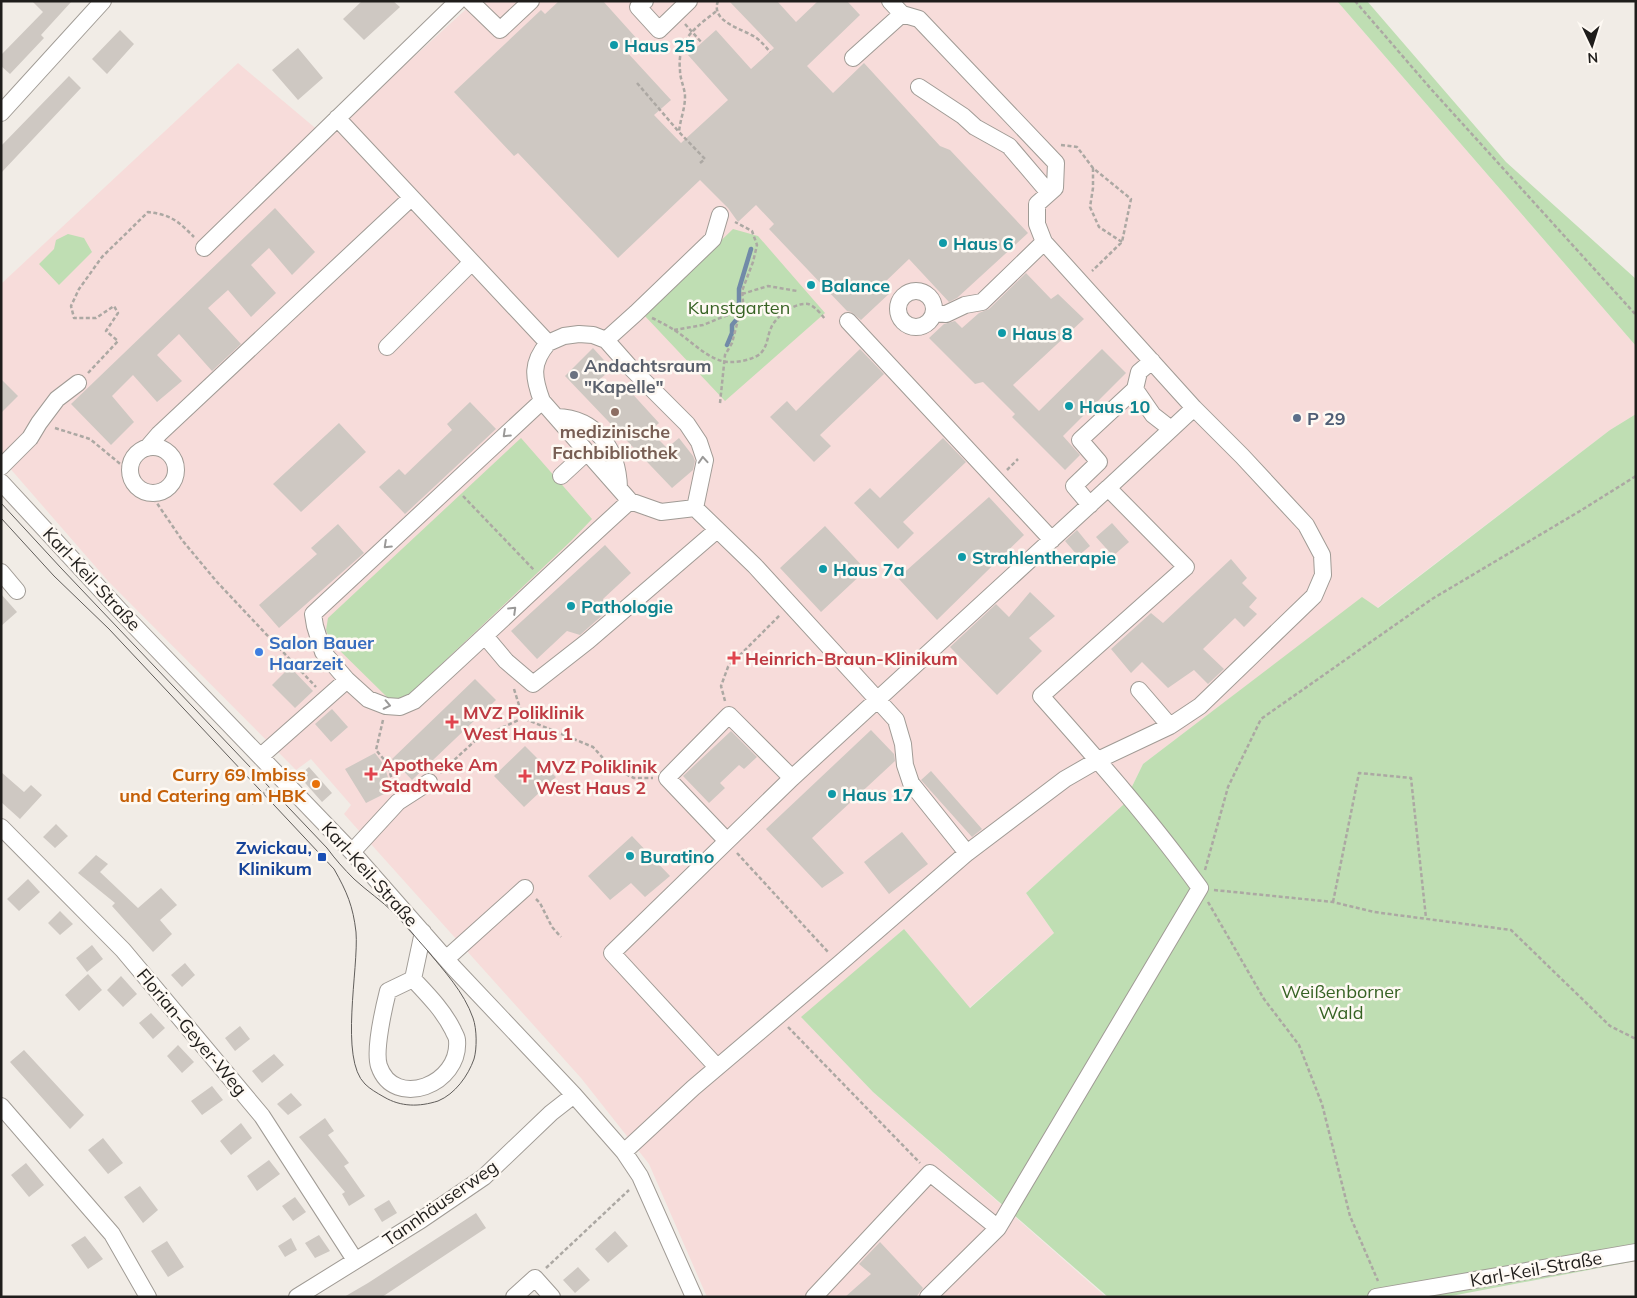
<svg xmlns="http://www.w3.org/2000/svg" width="1637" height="1298" viewBox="0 0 1637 1298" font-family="Mulish,sans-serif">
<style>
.medical{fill:#f7dcda}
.green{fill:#bfdeb3}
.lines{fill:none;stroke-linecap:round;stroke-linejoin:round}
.stream{stroke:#718aa8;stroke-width:4.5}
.building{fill:#cec8c2}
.minor-casing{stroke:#a09b95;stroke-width:18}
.path{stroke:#aca8a3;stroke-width:2.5;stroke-dasharray:4 2.5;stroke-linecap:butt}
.minor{stroke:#fff;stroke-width:16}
.tram{stroke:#615e5b;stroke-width:1}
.oneway{stroke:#9a9998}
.culture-dot{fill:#0f9aa8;stroke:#fef9f3;stroke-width:2}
.worship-dot{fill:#6b7280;stroke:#fef9f3;stroke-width:2}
.education-dot{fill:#8d6e63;stroke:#fef9f3;stroke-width:2}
.service-dot{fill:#5c6f8a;stroke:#fef9f3;stroke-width:2}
.shop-dot{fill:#3f7fe0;stroke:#fef9f3;stroke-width:2}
.health-dot{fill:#e0444e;stroke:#fef9f3;stroke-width:2}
.food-dot{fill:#e8710a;stroke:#fef9f3;stroke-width:2}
.transit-dot{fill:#1a4fb4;stroke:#fef9f3;stroke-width:2}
.labels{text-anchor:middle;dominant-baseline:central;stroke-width:5;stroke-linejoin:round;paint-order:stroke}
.culture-label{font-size:18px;font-weight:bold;fill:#0d838f;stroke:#fef9f3;text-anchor:start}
.park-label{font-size:18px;fill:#366223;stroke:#fef9f3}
.worship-label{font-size:18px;font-weight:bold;fill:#5b616d;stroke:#fef9f3;text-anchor:start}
.service-label{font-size:18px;font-weight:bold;fill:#4e5e75;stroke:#fef9f3;text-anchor:start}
.education-label{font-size:18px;font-weight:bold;fill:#785e54;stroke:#fef9f3}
.street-label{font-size:18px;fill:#1f1d1b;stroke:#fef9f3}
.shop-label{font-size:18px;font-weight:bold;fill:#366cbe;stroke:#fef9f3;text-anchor:start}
.health-label{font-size:18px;font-weight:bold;fill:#be3a42;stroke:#fef9f3;text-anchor:start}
.food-label{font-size:18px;font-weight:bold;fill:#c56008;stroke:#fef9f3;text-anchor:end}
.transit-label{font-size:18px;font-weight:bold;fill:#164399;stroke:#fef9f3;text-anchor:end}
</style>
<rect width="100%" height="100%" fill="#f1ece6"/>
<!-- medical -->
<path class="medical" d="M475,1H1337L1636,346V414L1610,430L1377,608L1362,598L1143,764L1123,805L1026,893L1054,933L969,1008L904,929L802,1018L873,1092L1106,1297H707L649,1164L581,1078L344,814L351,805L311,759L296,770L108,581L1,458V284L238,63L326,137Z"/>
<!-- green -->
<path class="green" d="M1337,1H1367L1506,162L1636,279V346Z
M733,229L758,236L825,313L725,401L644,315Z
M68,234L84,238L92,252L59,285L39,264L54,249L56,240Z
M1636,414V1261L1446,1297H1108L873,1092L801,1017L904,929L970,1008L1054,933L1026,893L1123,805L1143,764L1362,597L1378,608L1610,430Z
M521,438L592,519L571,541L412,692L402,699H389L330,641L326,630L328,618Z"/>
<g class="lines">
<!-- stream -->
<path class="stream" d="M727,345L732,333V325L737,319L739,304V289L751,249"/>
</g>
<!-- building -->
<path class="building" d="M32,1H72L41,35L44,38L10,74L1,66V55L43,12Z
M362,1H393L400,7L364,40L343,19Z
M559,1H603L638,40L626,51L671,100L654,115L681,143L728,100L688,55L716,30L751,69L774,48L729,1H777L796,22L818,1H847L860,15L807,66L833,93L864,63L940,146L950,150L1028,233L957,298L949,302L909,259L884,283L892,291L861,320L851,312L847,311L769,229L774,224L756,205L738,222L728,208L700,180L618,258L518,153L514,156L454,92L541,10L545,14Z
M120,30L134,44L107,74L92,59Z
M298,48L323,78L298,100L272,70Z
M69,76L81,88L1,173V146Z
M275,208L315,252L292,275L269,248L251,265L276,293L251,317L228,290L208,308L241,344L212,371L179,334L157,355L182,381L157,402L133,375L112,396L134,422L111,445L71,404Z
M1026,273L1051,299L1058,294L1084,319L1013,385L1039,411L1102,349L1126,373L1063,436L1080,455L1065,470L1012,417L1015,414L983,382L975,384L929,338L944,324L955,321L962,328L979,313L989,309Z
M593,348L612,369L600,379L618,398L628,389L659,423L650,431L667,448L679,438L693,456L695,461L693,470L672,488L565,376Z
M860,349L884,374L820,435L831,446L814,462L770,417L787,401L796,411Z
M1,379L18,396L1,413Z
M470,402L496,429L405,514L379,487L399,469L405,475L452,430L447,424Z
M339,423L366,452L301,512L273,484Z
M943,438L966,462L903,522L914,533L898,549L854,503L870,488L880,498Z
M989,497L1024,535L937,620L898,578Z
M1112,523L1129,542L1113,556L1096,537Z
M338,524L364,553L279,628L259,605L317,554L311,548Z
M825,526L866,570L821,612L780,568Z
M1077,530L1090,546L1078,556L1065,541Z
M605,545L631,573L603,599L605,613L580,635L567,631L537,659L511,631Z
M1231,559L1247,578L1242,583L1257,598L1249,607L1257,614L1244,627L1235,618L1203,649L1224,669L1208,684L1194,670L1168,688L1142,662L1131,673L1111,649L1151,613L1163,623Z
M1030,592L1055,616L1029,638L1042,651L997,695L950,647L996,604L1009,617Z
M1,594L17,612L1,626Z
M290,667L313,691L295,708L272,685Z
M475,679L496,700L412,780L392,759Z
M332,709L348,727L331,742L315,724Z
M871,730L894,754L895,761L812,838L844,873L822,888L766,829Z
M731,731L757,757L744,769L739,765L720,783L725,788L709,803L683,776Z
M525,746L556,777L524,807L494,776Z
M375,753L384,765L392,790L366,803L345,769Z
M309,767L332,793L322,802L299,776Z
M931,771L982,829L972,837L921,780Z
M1,772L24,792L31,785L42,795L20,819L1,802Z
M56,824L68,836L55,848L43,837Z
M902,832L928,864L889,894L864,862Z
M632,836L670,876L645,897L631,883L610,900L588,876Z
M96,855L108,864L100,872L138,908L161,888L177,905L160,920L172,934L153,952L112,906L115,903L78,873Z
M28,879L40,892L19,911L7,899Z
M60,911L73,924L60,935L48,923Z
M92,945L103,959L87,972L76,958Z
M185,963L195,975L182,987L171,975Z
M88,974L102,990L79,1011L65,995Z
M121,976L137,994L123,1007L107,990Z
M151,1013L165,1028L153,1039L139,1023Z
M240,1026L250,1039L235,1051L225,1038Z
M178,1045L194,1062L182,1073L167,1056Z
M24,1050L84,1115L70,1129L10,1062Z
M274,1054L284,1065L262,1083L252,1071Z
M212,1086L223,1100L202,1115L191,1101Z
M291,1093L302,1105L288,1115L277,1104Z
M325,1118L334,1131L328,1135L349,1163L344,1166L365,1196L349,1206L342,1194L345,1192L299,1137Z
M241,1123L252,1138L231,1155L220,1141Z
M103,1138L123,1163L108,1174L88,1150Z
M269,1160L280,1174L257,1191L247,1176Z
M26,1163L44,1185L29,1197L11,1175Z
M140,1186L158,1210L143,1223L124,1197Z
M295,1197L306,1212L293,1221L282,1206Z
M389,1200L397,1213L382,1222L374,1209Z
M476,1213L486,1228L382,1297H344L368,1283Z
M615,1231L628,1246L608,1263L595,1249Z
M319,1235L330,1251L315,1258L305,1243Z
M85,1236L103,1259L88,1269L71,1245Z
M291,1238L297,1250L285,1257L278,1246Z
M167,1241L184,1267L168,1277L151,1251Z
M880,1242L923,1288L916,1297H845L871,1274L859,1264Z
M578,1267L590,1280L575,1293L563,1280Z"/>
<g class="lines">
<defs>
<path id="minor" d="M470,1L500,30L531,1
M645,1L638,7L659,30L689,1
M890,1L902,14L919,19L1056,163L1055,188L1037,204V224L1044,242L1194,408L1108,488L1186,567L1041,696C1096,758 1152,821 1200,888L998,1228L928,1297
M853,58L902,14
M919,87L963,116L975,127L1009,146L1049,193
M1,113L103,1
M337,118L548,343C531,363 533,377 542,401L630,501L661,512L695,508
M204,248L458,1
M898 309a18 18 0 1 1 36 0a18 18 0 1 1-36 0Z
M934,313L946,314L965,305L982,302L1044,242
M848,321L1052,540
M606,340L636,313L713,239L720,215
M548,343L564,336L579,334L593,335L606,340L629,366L687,424L699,442L705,460L695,508
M387,347L472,262
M1152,361L1139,372L1135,389L1153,415L1171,429
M542,401L313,614L315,626L323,652L347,680L368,699L386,706L400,707L414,701C487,635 557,567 630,501
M556,417C597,418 618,450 619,488
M130 470a23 23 0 1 1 46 0a23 23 0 1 1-46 0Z
M147,448L159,434L411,198
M1,467L30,438L39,423L57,399L78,383
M561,476L587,452
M1,482L124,615L352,852L454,968L574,1095L624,1152L640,1176L694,1297
M1090,505L1074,486L1099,462L1080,440L1135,389
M695,508L755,566L896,720L903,744L905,765L911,783L967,853
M1,572L17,591
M485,636L506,661L533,684L588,641L717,530
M1139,690L1170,726
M261,756L347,680
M1,827L123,950L262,1116L355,1260
M727,841L667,778L729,715L792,778
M352,852L398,802L429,782
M446,959L525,888
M413,979C428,995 443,1010 453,1030C454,1033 457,1037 457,1040C461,1085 394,1110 379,1066C374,1051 384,1007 388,991Z
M413,979L423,932
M717,1067L612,953L792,778L1108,488
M1,1106L112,1234L148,1297
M624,1152L693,1088L839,964L967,853L1065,779L1098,760L1170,726L1200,706L1314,596L1323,575L1322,555L1306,525L1242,456L1194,408
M297,1297L421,1220L484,1177L551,1113L574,1095
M514,1297L535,1278L552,1297
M814,1297L930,1173L998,1228
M1376,1297L1636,1252"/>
</defs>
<!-- minor casing -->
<use href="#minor" class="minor-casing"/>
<!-- path -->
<path class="path" d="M718,1C710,22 743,29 755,37C761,41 766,47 770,52
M1355,1L1431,89L1636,315
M685,24L702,43
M637,83L679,132
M1061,145L1077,147L1093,168L1131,199L1122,242L1092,271
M700,163L705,159L679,132C680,120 685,109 685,97C685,88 680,80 680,70C679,63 680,50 684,43C691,30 706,19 718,10
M1093,168V188L1090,207L1099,227L1122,242
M742,294L768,286L797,291
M652,318C665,324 677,331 688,340C701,350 715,363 732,362C740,362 755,359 761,353C768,345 767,337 771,328C776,316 795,302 808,304C815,306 821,314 825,319
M674,330L703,325L740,310
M88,373L118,341L106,331L118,313L114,306L96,318H74L71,306L79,289L102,257L148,212C171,215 177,220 194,237
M720,403L725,355L732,343L743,301L742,291L753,262L757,245L752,231L735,222
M55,428L90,439L130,472
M1007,470L1018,459
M150,493L182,540L217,582L316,687
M463,496L534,570
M514,689L523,718L593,747L612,768L634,778H653
M725,701L721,686L728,667L780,615
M383,720L376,750L387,763L394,786
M440,773L477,739L523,718
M252,804L270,787
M737,853L828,952
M1205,870L1228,787L1261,719L1432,599L1580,511L1636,476
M1214,890L1333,902L1374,912L1511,930L1610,1026L1636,1039
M536,899L540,903L552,927L561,937
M1208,902L1264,999L1299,1045L1322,1104L1350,1216L1378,1281
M1333,902L1359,773L1411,778L1426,918
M788,1027L920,1163
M546,1268L629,1190"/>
<!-- minor -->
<use href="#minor" class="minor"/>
<!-- tram -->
<path class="tram" d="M1,503L61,568L327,848C335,859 344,869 354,879C367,891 382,901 394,913C406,925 416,938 427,950C444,971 464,992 473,1018C477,1029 477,1049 474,1059C468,1076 455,1094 438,1101C419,1107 401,1107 384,1097C377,1093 370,1089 365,1084C339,1059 359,968 356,932C353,906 347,892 334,869L109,629L54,576L1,518"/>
</g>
<!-- one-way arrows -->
<defs><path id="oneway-chevron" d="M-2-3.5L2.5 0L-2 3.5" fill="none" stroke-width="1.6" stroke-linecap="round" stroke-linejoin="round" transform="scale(1.25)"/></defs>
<g class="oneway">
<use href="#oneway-chevron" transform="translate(506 434) rotate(137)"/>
<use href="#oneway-chevron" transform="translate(703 460) rotate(-94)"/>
<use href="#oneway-chevron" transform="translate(387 545) rotate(137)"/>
<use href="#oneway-chevron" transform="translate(513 610) rotate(-44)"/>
<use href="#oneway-chevron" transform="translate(387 705) rotate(12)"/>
</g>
<!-- markers -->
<g class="culture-dot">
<circle cx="614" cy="45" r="5"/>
<circle cx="943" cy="243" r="5"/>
<circle cx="811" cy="285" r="5"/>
<circle cx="1002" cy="333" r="5"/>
<circle cx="1069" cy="406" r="5"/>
<circle cx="962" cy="557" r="5"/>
<circle cx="823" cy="569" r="5"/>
<circle cx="571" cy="606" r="5"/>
<circle cx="832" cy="794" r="5"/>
<circle cx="630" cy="856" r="5"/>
</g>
<circle class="worship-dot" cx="574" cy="375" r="5"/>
<circle class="education-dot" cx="615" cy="412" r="5"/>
<circle class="service-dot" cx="1297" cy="418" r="5"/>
<circle class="shop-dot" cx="259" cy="652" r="5"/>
<g class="health-dot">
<path d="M731.5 650.5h5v5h5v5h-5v5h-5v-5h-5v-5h5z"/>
<path d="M449.5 714.5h5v5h5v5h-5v5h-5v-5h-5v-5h5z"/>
<path d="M368.5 766.5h5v5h5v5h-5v5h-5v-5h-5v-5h5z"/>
<path d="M522.5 768.5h5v5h5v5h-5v5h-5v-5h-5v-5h5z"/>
</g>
<circle class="food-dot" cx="316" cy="784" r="5"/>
<rect class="transit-dot" x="317" y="852" width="10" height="10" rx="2.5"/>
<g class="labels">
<!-- culture labels -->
<g class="culture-label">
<text x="624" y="45">Haus 25</text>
<text x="953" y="243">Haus 6</text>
<text x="821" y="285">Balance</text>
<text x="1012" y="333">Haus 8</text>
<text x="1079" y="406">Haus 10</text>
<text x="972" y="557">Strahlentherapie</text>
<text x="833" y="569">Haus 7a</text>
<text x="581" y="606">Pathologie</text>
<text x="842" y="794">Haus 17</text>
<text x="640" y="856">Buratino</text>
</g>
<!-- park labels -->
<g class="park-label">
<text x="739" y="307">Kunstgarten</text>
<text x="1341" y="991">Weißenborner<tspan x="1341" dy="21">Wald</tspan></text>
</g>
<!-- worship labels -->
<g class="worship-label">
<text x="584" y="365">Andachtsraum<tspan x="584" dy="21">"Kapelle"</tspan></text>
</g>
<!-- service labels -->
<g class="service-label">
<text x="1307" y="418">P 29</text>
</g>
<!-- education labels -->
<g class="education-label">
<text x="615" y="431">medizinische<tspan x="615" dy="21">Fachbibliothek</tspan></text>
</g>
<!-- street labels -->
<g class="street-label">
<text transform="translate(92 579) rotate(47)">Karl-Keil-Straße</text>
<text transform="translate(370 874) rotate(48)">Karl-Keil-Straße</text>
<text transform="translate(192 1032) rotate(50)">Florian-Geyer-Weg</text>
<text transform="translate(440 1203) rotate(-35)">Tannhäuserweg</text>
<text transform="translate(1536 1269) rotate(-10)">Karl-Keil-Straße</text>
</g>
<!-- shop labels -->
<g class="shop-label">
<text x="269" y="642">Salon Bauer<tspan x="269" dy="21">Haarzeit</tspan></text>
</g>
<!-- health labels -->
<g class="health-label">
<text x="745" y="658">Heinrich-Braun-Klinikum</text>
<text x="463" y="712">MVZ Poliklinik<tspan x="463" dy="21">West Haus 1</tspan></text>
<text x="381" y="764">Apotheke Am<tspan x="381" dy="21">Stadtwald</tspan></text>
<text x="536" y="766">MVZ Poliklinik<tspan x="536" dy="21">West Haus 2</tspan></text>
</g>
<!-- food labels -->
<g class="food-label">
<text x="306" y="774">Curry 69 Imbiss<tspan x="306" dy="21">und Catering am HBK</tspan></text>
</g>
<!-- transit labels -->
<g class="transit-label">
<text x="312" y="847">Zwickau,<tspan x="312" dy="21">Klinikum</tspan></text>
</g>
</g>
<!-- border -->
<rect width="1637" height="1298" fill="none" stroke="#1f1d1b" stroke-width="5"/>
<!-- north arrow -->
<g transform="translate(1592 45) rotate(176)" stroke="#fef9f3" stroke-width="4" paint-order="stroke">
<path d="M0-4L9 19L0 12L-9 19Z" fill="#1f1d1b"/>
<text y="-8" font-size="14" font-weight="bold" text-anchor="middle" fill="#1f1d1b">N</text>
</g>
</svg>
